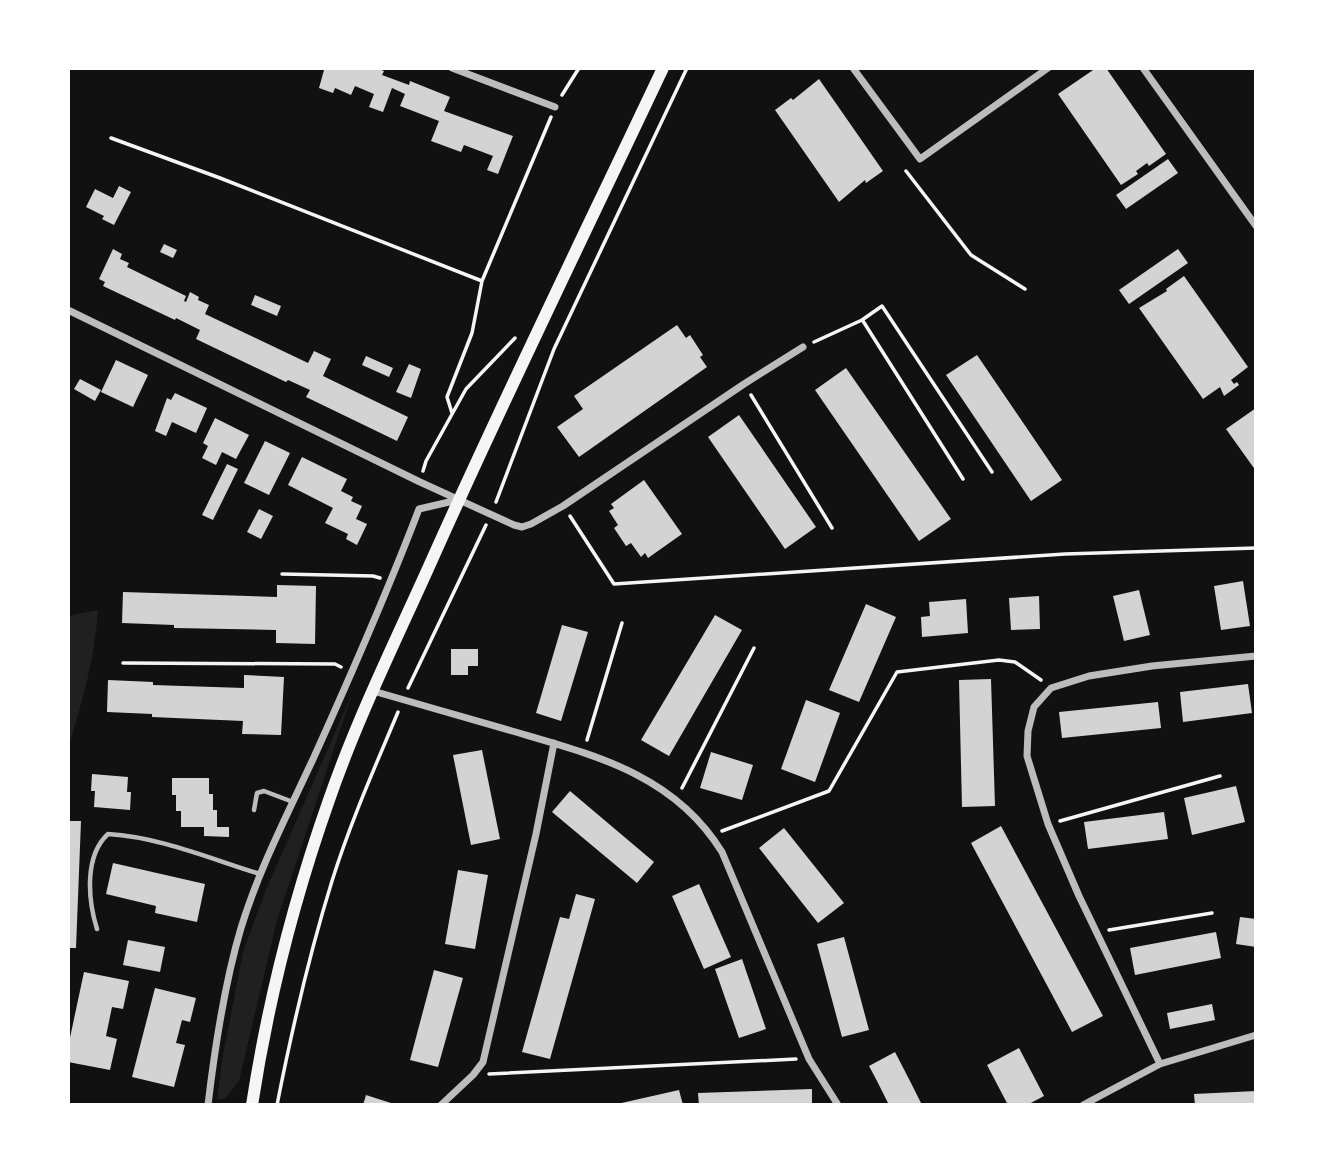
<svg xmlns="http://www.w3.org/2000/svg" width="1324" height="1173" viewBox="0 0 1324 1173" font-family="Montserrat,sans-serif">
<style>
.green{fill:#202020}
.building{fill:#d3d3d3}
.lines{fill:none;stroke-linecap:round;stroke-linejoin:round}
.path{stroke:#f5f5f5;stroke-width:3.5}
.service{stroke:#bcbcbc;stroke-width:4.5}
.minor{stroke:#bcbcbc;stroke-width:7}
.secondary{stroke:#f5f5f5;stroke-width:12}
</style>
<rect width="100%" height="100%" fill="#111"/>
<!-- green -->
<path class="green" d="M98,610C95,657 82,704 68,748V616Z
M352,694L277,920L239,1081L226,1098L217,1100L223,1055L243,952L265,892Z"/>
<!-- building -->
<path class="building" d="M319,68H377L384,71L382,75L409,85L410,81L450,97L444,111L513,136L498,174L487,170L493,156L464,145L461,152L431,141L439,121L400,106L405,94L392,88L383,112L369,107L374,94L355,86L351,95L335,88L333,93L319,88L324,70Z
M1096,68H1106L1166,154L1149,166L1147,163L1136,171L1138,174L1121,185L1058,94Z
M819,79L883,171L866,183L865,180L839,202L775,110L791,98L793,100Z
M1168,159L1178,173L1126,209L1116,195Z
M119,186L131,192L114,225L102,219L104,216L86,207L95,189L113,198Z
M164,244L177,250L173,258L160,252Z
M113,249L122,254L120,259L129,263L127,267L186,296L184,301L186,302L190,292L199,297L198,300L209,305L205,314L308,363L314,351L331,359L323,376L408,417L397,441L306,397L310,390L288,380L286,382L196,339L200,330L176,318L175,320L103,286L105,282L99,279Z
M1178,249L1188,263L1129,304L1119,290Z
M1184,276L1248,367L1231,380L1234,384L1237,382L1239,385L1224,396L1220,387L1203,399L1139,308L1167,291L1166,289Z
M255,295L281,306L277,316L251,305Z
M677,325L686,338L690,335L703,355L700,357L707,367L579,457L557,427L583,409L574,396Z
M977,355L1062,480L1031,501L946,375Z
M366,356L393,368L389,377L362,365Z
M116,360L148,375L133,407L101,392Z
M409,364L421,369L411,398L396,392Z
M846,368L951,519L919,541L815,390Z
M80,379L101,390L95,401L74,389Z
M175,393L207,408L196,433L172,422L166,436L155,431L167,398L171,400Z
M1256,408V471L1226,429Z
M739,415L816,527L785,549L708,437Z
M215,418L249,435L236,459L222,452L216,465L202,458L208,446L203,443Z
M265,441L290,453L269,495L244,483Z
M302,457L347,479L341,491L353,497L351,501L362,506L356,519L367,524L357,545L346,539L348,534L325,523L333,508L288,485Z
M227,464L238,469L213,520L202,515Z
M644,480L682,534L648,558L645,553L641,557L631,543L626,546L614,528L618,525L609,511L614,508L611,504Z
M259,509L273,516L261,539L247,532Z
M1243,581L1250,626L1221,630L1214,586Z
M277,585L316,586L315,644L276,643V630L174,628V625L122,623L123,592L277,597Z
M1139,590L1150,635L1124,641L1113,596Z
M1039,596L1040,629L1011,630L1009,598Z
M966,599L968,633L922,637L921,617L930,616L929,602Z
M866,604L896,617L859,702L829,690Z
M715,615L742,630L669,756L641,740Z
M562,625L588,632L561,721L536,713Z
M451,649H478V666H468V675H451Z
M244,675L284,677L281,735L242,734L243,721L152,717V714L107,712L108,680L153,682V685L244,688Z
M991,679L995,806L962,807L959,680Z
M1248,684L1252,713L1183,722L1180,692Z
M806,700L840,713L815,782L781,769Z
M1158,702L1161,728L1062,738L1059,712Z
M482,750L500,839L471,845L453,755Z
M711,752L753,765L742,800L700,788Z
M92,774L128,777L127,792H131L130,810L94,807L95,791H91Z
M172,778H209V794H213V810H217V827H229V837L204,836V827H181V811H176V795H172Z
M1236,786L1245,822L1192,835L1184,798Z
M570,791L654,862L637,883L552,812Z
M1164,812L1168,839L1088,849L1084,822Z
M68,821H81L76,948H68Z
M1001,826L1103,1016L1072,1032L971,843Z
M784,828L844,903L818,923L759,848Z
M113,863L205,884L197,922L155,913L156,906L106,894Z
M458,870L488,875L475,949L445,944Z
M699,884L731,957L704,969L672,896Z
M576,894L595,899L550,1059L522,1052L560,917L569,919Z
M1240,917L1256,919V947L1236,944Z
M1216,932L1221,958L1135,975L1130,948Z
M844,937L869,1030L842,1037L817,944Z
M128,940L165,947L160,972L123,965Z
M742,959L766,1029L739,1038L715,969Z
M434,970L463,978L438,1067L410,1060Z
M84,972L129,981L123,1009L112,1007L106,1036L117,1039L110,1070L68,1062V1047Z
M155,988L196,998L190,1022L182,1020L176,1043L185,1045L174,1087L132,1077Z
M1212,1004L1215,1020L1170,1029L1167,1013Z
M1019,1048L1044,1096L1027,1105H1008L987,1065Z
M895,1052L911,1083L922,1105H889L877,1081L869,1066Z
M812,1089V1105H699L698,1093Z
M679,1090L683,1105H617V1104Z
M1256,1091V1105H1195L1194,1094Z
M366,1095L394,1104V1105H363Z"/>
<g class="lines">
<!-- path -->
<path class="path" d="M562,95L579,68
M111,138L220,178L482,281
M906,171L971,255L1025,289
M863,321L963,479
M814,342L862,320L882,306L992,472
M751,395L832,528
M452,413L447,397L472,333L482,281L551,117
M423,471L426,461L466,389L515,338
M496,502L554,349L687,68
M570,516L614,584L1065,554L1256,548
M282,574L373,576L380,578
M123,663L335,664L341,667
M408,688L486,525
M587,740L622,623
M682,788L754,648
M1060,821L1220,776
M722,831L829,791L897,672L999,660L1015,662L1041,680
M1109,930L1212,913
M489,1074L796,1059
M277,1105C292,1029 309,955 332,881C350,823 375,767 398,712"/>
<!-- service -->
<path class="service" d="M254,810L257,793L264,791L293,802
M97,929C88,900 84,856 108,834C160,837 211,859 260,874"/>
<!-- minor -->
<path class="minor" d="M452,68L555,107
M853,68L920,159L1048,68
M1143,68L1256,226
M68,310L420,482L514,525L522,527L531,524L563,506L744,384L803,347
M373,691C419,704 466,718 512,731C594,755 674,774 722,852L809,1059L838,1105
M1160,1064L1079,896L1048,824L1027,756L1028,731L1034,707L1051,688L1089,676L1152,666L1256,656
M208,1105C215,1046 224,985 241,928C259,869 288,813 314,757C351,675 387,593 419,509L458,500
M441,1105L473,1075L483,1062L536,834L554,743
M1083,1105L1160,1064L1256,1035"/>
<!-- secondary -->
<path class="secondary" d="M252,1105C268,1001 294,899 329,800C357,719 396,640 431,562C505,396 585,233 663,68"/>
</g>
<!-- border -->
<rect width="1324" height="1173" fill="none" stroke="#ffffff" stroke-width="140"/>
</svg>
